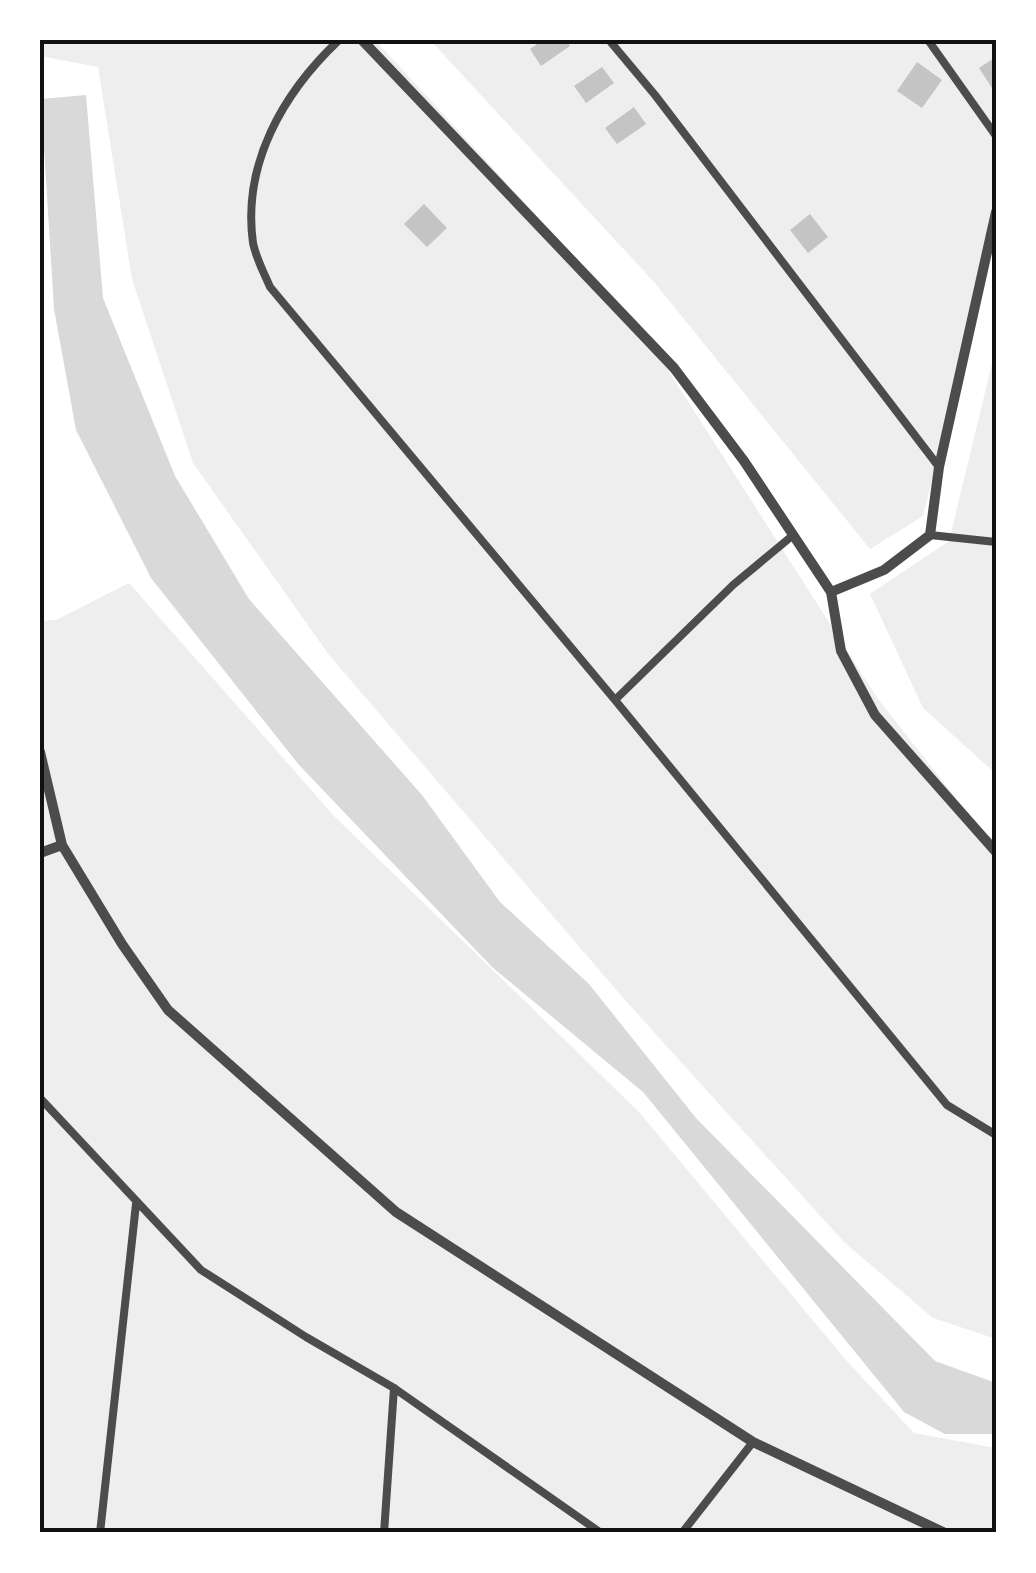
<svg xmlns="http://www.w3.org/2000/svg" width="1036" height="1573" viewBox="0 0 1036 1573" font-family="'Golos Text',sans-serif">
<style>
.green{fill:#eee}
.water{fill:#d9d9d9}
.building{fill:#c4c4c4}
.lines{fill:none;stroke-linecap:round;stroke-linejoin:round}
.service{stroke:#4c4c4c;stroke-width:8}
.minor{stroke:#4c4c4c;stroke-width:10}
.neatline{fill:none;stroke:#111;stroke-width:4}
</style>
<rect width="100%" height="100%" fill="#fff"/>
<!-- green -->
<path class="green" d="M40,40H375L643,331L878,699L978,826L996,842V1339L933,1318L844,1242L624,999L329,655L193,463L132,279L98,67L40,56Z
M430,40H996V225L923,516L870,549L654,282Z
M996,347V774L923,708L870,594L949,541Z
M129,583L334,816L639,1112L845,1359L914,1433L996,1448V1533H40V621L56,620Z"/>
<!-- water -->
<path class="water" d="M86,95L103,298L175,476L249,599L422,795L500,902L589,984L696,1118L935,1361L996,1383V1434H945L904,1412L643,1092L492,967L299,765L151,578L76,430L54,309L41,99Z"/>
<!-- building -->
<path class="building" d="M543,40H566L570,46L541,66L530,49Z
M996,57V94L979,68Z
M917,62L942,80L922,108L897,91Z
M602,67L614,83L586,103L574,86Z
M634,107L646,124L617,144L605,128Z
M424,204L447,228L427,247L404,224Z
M810,214L828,237L808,253L790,230Z"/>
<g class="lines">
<!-- service -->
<path class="service" d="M339,40C283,93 242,164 253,243C256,258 264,273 270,287L615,700L947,1105L996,1135
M609,40L655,95L939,467
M928,40L996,136
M930,535L996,542
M615,700L733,585L792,536
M40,1098L201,1270L306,1337L394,1388L601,1533
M100,1533L136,1204
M384,1533L394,1388
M682,1533L753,1442"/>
<!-- minor -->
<path class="minor" d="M362,40L674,368L744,461L831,592L841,651L875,715L996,852
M831,592L884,570L930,535L939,467L996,212
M40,752L62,845L122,944L168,1010L396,1212L753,1442L945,1533
M40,853L62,845"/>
</g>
<!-- border -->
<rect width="1036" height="1573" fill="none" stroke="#ffffff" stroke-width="85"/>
<rect x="42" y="42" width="952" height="1488" class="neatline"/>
</svg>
